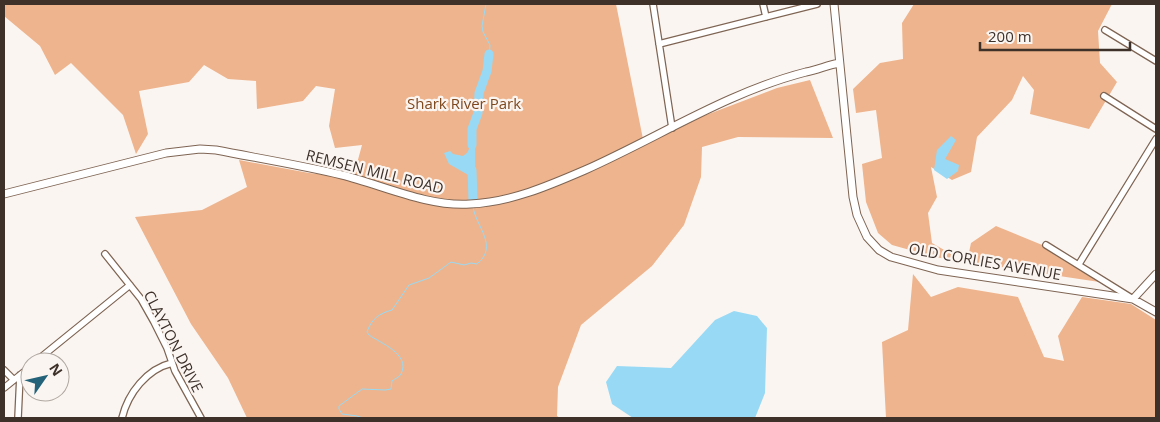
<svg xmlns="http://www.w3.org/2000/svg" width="1160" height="422" viewBox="0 0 1160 422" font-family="'Open Sans',sans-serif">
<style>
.green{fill:#eeb48d}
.water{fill:#98daf5}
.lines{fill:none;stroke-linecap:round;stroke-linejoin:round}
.stream{stroke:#98daf5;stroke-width:1}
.river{stroke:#98daf5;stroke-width:9}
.minor-casing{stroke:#7e6453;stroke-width:8}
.tertiary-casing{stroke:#7e6453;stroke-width:9}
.minor{stroke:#fff;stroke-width:5.5}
.tertiary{stroke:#fff;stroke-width:7}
.labels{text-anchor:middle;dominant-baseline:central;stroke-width:4.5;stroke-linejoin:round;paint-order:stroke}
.park-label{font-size:15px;fill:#7f471d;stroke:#fbf5f1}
.street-label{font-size:15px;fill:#3d312a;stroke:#fbf5f1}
</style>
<rect width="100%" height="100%" fill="#fbf5f1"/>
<!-- green -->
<path class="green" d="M4,4H616L643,139L777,88L810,80L833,138L738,137L702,147L701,177L684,225L652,266L581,325L558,387L557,416L560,418H247L228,378L191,324L135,217L202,210L247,187L239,160L309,173L353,178L362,145L335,148L329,126L335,89L316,86L303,101L257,109L256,81L228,79L204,65L189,82L139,91L148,134L136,154L123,115L71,63L55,75L40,46L4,16Z
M914,4H1112L1098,31L1100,63L1117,82L1089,129L1030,114L1034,90L1023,76L1012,100L977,137L971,172L952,180L931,167L937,197L928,213L932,243L953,255L952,260L935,257L892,245L878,233L866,202L862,164L882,158L876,110L856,113L853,89L880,63L903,59L902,23Z
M996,226L1052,249L1106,283L967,262L971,243Z
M913,274L931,297L958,287L1018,297L1044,357L1064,361L1058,336L1082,297L1131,304L1156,320V418H886L882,342L908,330Z"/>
<!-- water -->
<path class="water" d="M471,133L475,134V180L472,181L470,176L449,164L444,153L450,151L453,154L463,156C473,150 468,142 471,133Z
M951,136L956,140L945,159L959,165L958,171L947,179L934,170L937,150Z
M734,311L757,316L767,328L765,393L755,418H633L612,404L606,382L617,366L671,368L715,320Z"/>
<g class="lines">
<!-- stream -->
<path class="stream" d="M471,133L480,102L482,86L488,69L490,45L483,32L482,26L486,4
M363,418L357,416L342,414L339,409V406L362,389L385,390L391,389L392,381C395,378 399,378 401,374C411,354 380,343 369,335L367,332C371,319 380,313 392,310L409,285L429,278L451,262L464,265L471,263L477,264C499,246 476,227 473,207"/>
<!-- river -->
<path class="river" d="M472,145V129L478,113L479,93L487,71L489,54
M472,170L473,201"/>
<defs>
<path id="minor" d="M653,4L672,128
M763,4L766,17
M1105,30L1156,61
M659,44L817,4
M1104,96L1156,129
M1046,245L1133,299
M105,254L141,299L154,322L167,348L175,371L201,418
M1079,264L1156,139
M35,362L130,285
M4,370L14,380
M4,388L30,367
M18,418L20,375
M122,418C128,393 147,369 172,363"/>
<path id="tertiary" d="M834,4L853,197L857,215L867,237L879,250L891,257L938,270L1133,299L1156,312
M4,194L166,153L200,149L216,150C257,158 300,165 342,175C382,185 428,207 470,204C511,202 548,186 585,170C659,137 728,92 806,72C817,70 828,65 839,63
M1133,299L1156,274"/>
</defs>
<!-- minor casing -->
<use href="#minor" class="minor-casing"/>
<!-- tertiary casing -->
<use href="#tertiary" class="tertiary-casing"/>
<!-- minor -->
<use href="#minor" class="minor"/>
<!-- tertiary -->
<use href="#tertiary" class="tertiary"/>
</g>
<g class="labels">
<!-- park labels -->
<g class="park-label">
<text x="464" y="103">Shark River Park</text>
</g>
<!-- street labels -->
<g class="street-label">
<text transform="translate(375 171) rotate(14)">REMSEN MILL ROAD</text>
<text transform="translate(985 261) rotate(10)">OLD CORLIES AVENUE</text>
<text transform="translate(174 341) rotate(63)">CLAYTON DRIVE</text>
</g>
</g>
<!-- border -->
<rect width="1160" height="422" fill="none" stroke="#3d312a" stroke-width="10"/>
<!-- north arrow -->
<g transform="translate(45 377) rotate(56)"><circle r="24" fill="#fbf5f1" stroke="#afa7a1"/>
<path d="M0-4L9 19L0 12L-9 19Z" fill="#236278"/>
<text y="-8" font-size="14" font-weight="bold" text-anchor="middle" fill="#3d312a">N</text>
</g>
<!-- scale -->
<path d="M980 42v8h150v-8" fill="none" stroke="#3d312a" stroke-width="2.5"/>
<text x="988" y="42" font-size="15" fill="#3d312a" stroke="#fbf5f1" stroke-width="4" paint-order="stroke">200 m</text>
</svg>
